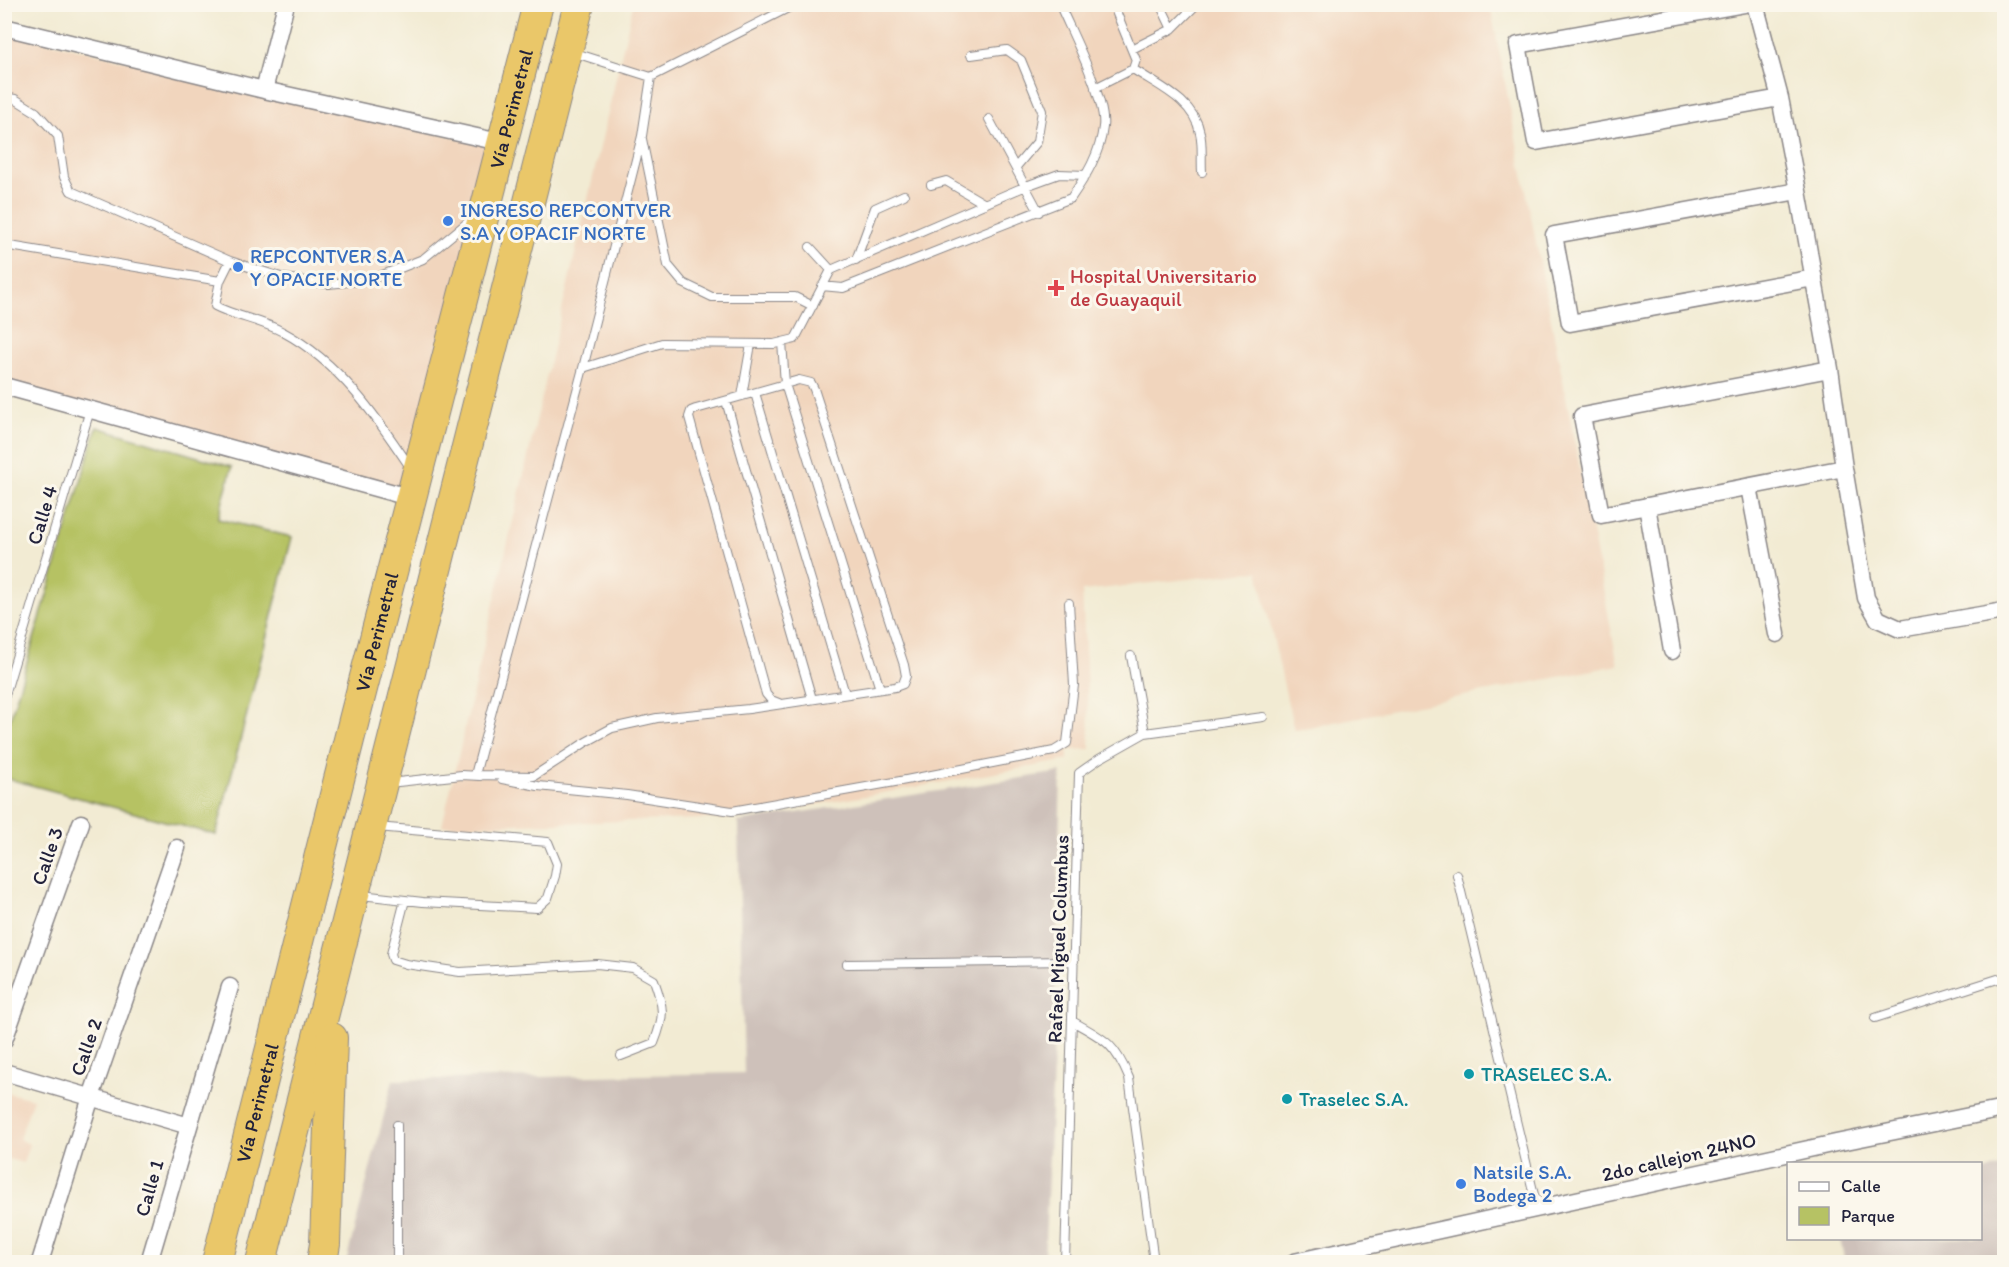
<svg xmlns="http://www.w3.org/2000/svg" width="2009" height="1267" viewBox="0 0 2009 1267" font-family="Itim,sans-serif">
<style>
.built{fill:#f1d5bd}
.industrial{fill:#cec1ba}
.green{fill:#b6c264;stroke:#6c7250;stroke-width:1.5}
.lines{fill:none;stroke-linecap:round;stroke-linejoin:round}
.lane-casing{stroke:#8a8687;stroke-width:10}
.street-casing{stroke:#8a8687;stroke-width:19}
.highway-casing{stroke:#8a8687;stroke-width:32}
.lane{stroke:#fff;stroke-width:8}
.street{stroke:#fff;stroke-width:16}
.highway{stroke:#eac769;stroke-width:30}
.shop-dot{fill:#3f7fe0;stroke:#fbf7ec;stroke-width:2}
.health-dot{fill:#e0444e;stroke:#fbf7ec;stroke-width:2}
.culture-dot{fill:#0f9aa8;stroke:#fbf7ec;stroke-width:2}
.labels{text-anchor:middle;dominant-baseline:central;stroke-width:6;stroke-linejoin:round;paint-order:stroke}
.street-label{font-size:20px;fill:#22223b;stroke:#fbf7ec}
.shop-label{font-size:20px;fill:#366cbe;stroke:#fbf7ec;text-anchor:start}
.health-label{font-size:20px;fill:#be3a42;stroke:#fbf7ec;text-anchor:start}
.culture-label{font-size:20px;fill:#0d838f;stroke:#fbf7ec;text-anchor:start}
</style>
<rect width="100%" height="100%" fill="#fbf7ec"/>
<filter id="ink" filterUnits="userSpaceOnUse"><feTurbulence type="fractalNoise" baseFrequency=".0167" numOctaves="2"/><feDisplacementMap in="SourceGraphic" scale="12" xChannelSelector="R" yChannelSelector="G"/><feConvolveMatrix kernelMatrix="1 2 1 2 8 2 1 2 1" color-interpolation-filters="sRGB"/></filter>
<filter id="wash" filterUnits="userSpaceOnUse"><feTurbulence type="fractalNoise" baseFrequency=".008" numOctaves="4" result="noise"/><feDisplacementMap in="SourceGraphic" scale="24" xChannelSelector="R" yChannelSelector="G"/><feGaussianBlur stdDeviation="1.35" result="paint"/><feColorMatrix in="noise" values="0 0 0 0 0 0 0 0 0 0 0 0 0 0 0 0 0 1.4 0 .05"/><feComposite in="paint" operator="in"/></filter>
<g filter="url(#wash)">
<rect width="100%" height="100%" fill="#f2ebd3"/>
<!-- built -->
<path class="built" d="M633,5H1490L1618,665L1294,730L1258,571L1082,591L1090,749L1068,750V760L741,818L442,826Z
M4,32L502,148L411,498L5,387Z
M5,1092L33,1099L19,1139L29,1144L23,1163L5,1158Z"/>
<!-- industrial -->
<path class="industrial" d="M1061,772L1053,1069L1044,1262H346L393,1080L744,1073L738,822Z
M2004,1166V1254L1965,1262H1845L1840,1239L1980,1238L1981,1172Z"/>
<!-- green -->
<path class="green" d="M97,427L232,467L218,519L292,537L216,835L5,778V736Z"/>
</g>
<g filter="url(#ink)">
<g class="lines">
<defs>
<path id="lane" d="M1160,4L1172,29
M1132,49L1172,29L1197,4
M572,52L651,77L796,4
M971,55L1007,50L1021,60L1042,111L1037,142L1016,167
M1133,69C1158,86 1194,100 1200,133C1203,145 1201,159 1202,172
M651,77L642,136L583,368L475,775L534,776L586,742L612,728L657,718L749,709L895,687L903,684L906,676L904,665L814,389L811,383L799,380L696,409L691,411L689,417L766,694L771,700L781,704
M1095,88L1133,69L1136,60L1113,4
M4,97L15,99L36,112L58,136L64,177L71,191L230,261
M989,119L1039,212
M642,139L668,265L683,283L712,297H795L813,306
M931,185L946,181L985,204
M4,245L220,281
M810,247L831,270
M856,260L875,208L904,195
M822,286L843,288L1071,198C1086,176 1100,154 1103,127C1107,102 1073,35 1062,10V4
M782,342L785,384L880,689
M583,368L662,343L774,344L795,339L831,270L1026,186L1059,174L1086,175
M755,393L845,694
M742,396L751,344
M726,401L812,699
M410,467C376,416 339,362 283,332C262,320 236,317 215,306L220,281L230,261L284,278L328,284L370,280L423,259L474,217
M4,698L90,410
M1145,733L1263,717
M502,779L538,786L627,795L732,811L906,780L1054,751L1067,743L1074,685L1069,603
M389,783L462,775L480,776
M1457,875L1534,1195L1541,1208
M361,895L423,902L537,908L548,898L555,876L557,864L548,842L377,827
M405,900L391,954L393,960L406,964L460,972L597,964L633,968L654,980C664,1008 665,1015 654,1043L621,1056
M847,964L1074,961
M1875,1018L2004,977
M1072,1021C1104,1039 1114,1042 1129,1078L1154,1262
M397,1125V1262
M1065,1262L1079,773L1099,759L1145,733L1131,656"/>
<path id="street" d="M1745,4L1518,45L1536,142L1780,98
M1755,4L1780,98L1798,191L1830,369L1844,468L1866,598L1878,619L1900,629L2004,611
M4,27L264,90L504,143
M264,90L286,4
M1798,191L1554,235L1570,323L1814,278
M1830,369L1582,416L1601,515L1844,468
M4,386L412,498
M1749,487L1777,634
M1647,506L1672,651
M4,1040L81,823
M4,1072L189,1126
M40,1262L91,1097L177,848
M149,1262L230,987
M1294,1262L1836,1143L2004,1109"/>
<g id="highway">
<path id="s1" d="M217,1262L354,720L538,4"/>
<path d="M261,1262C370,844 474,424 579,4"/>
<path d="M322,1262L325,1244L332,1038"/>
</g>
</defs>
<!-- lane casing -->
<use href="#lane" class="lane-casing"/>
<!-- street casing -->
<use href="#street" class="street-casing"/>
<!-- highway casing -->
<use href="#highway" class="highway-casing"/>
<!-- lane -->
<use href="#lane" class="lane"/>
<!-- street -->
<use href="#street" class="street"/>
<!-- highway -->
<use href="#highway" class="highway"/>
</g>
</g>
<!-- markers -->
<g class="shop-dot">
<circle cx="448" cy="221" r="6"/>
<circle cx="238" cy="267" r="6"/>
<circle cx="1461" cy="1184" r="6"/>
</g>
<path class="health-dot" d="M1053 279h6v6h6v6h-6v6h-6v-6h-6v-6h6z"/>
<g class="culture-dot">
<circle cx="1469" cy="1074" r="6"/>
<circle cx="1287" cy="1099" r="6"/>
</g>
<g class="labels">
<!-- street labels -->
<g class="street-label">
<text stroke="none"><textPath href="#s1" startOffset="1190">Vía Perimetral</textPath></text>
<text transform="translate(42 515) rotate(-73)">Calle 4</text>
<text stroke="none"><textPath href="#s1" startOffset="650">Vía Perimetral</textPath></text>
<text transform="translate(47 856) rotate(-71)">Calle 3</text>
<text transform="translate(1058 939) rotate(-88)">Rafael Miguel Columbus</text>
<text transform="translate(86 1047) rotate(-71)">Calle 2</text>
<text stroke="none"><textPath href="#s1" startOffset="164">Vía Perimetral</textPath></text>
<text transform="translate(1679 1157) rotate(-13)">2do callejon 24NO</text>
<text transform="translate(149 1188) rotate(-74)">Calle 1</text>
</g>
<!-- shop labels -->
<g class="shop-label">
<text x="460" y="210">INGRESO REPCONTVER<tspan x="460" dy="23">S.A Y OPACIF NORTE</tspan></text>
<text x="250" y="256">REPCONTVER S.A<tspan x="250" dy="23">Y OPACIF NORTE</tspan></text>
<text x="1473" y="1172">Natsile S.A.<tspan x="1473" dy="23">Bodega 2</tspan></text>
</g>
<!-- health labels -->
<g class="health-label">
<text x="1070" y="276">Hospital Universitario<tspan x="1070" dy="23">de Guayaquil</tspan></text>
</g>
<!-- culture labels -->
<g class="culture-label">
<text x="1481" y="1074">TRASELEC S.A.</text>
<text x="1299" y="1099">Traselec S.A.</text>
</g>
</g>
<!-- margin -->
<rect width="2009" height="1267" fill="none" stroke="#fbf7ec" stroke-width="24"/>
<!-- legend -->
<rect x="1787" y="1162" width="195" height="78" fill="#fbf7ec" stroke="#a4a2a5" stroke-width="1.5"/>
<rect x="1799" y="1182" width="30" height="9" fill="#ffffff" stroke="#a4a2a5" stroke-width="1.5"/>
<text x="1841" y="1192" font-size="18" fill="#22223b">Calle</text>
<rect x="1799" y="1207" width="30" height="18" fill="#b6c264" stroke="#a4a2a5" stroke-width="1.5"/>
<text x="1841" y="1222" font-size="18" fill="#22223b">Parque</text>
</svg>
